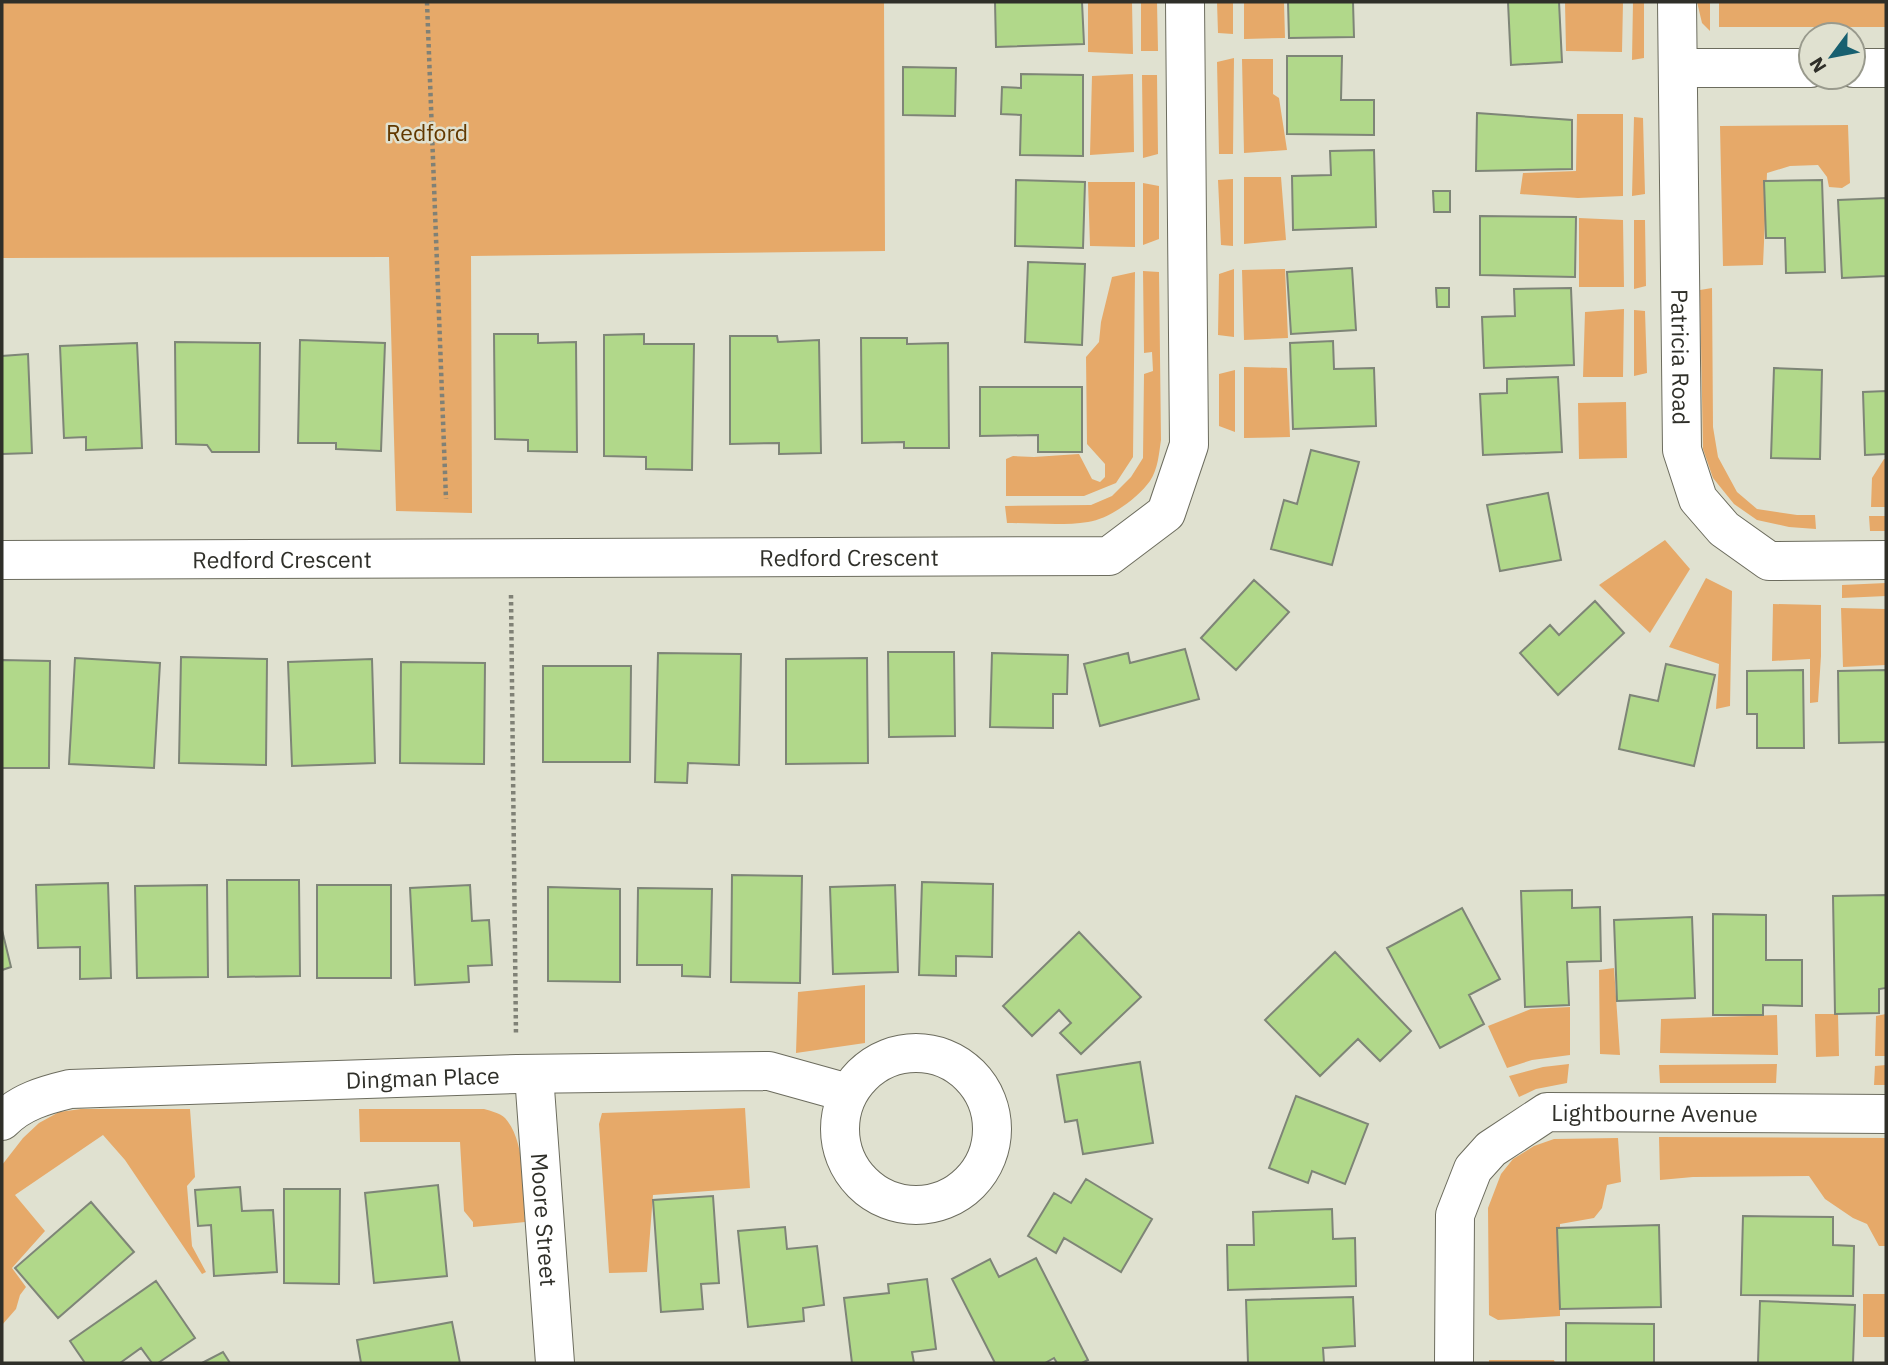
<svg xmlns="http://www.w3.org/2000/svg" width="1888" height="1365" viewBox="0 0 1888 1365" font-family="'IBM Plex Sans',sans-serif">
<style>
.green{fill:#e6a969}
.building{fill:#b1d88a;stroke:#7e8577;stroke-width:2}
.lines{fill:none;stroke-linecap:round;stroke-linejoin:round}
.minor-casing{stroke:#6c6c5e;stroke-width:40}
.path{stroke:#808176;stroke-width:4.5;stroke-dasharray:3.5 3.5;stroke-linecap:butt}
.minor{stroke:#fff;stroke-width:38}
.labels{text-anchor:middle;dominant-baseline:central;stroke-width:5;stroke-linejoin:round;paint-order:stroke}
.park-label{font-size:23px;fill:#613800;stroke:#e0e1d0}
.street-label{font-size:23px;fill:#2f2f29;stroke:#e0e1d0}
</style>
<rect width="100%" height="100%" fill="#e0e1d0"/>
<!-- green -->
<path class="green" d="M2,2H884L885,251L471,256L472,513L396,511L389,257L2,258Z
M1088,2H1132L1133,54L1088,52Z
M1141,2H1157L1158,51H1141Z
M1217,2H1233V34L1218,33Z
M1244,2H1284L1285,38L1244,39Z
M1565,2H1623L1622,52L1566,51Z
M1633,2H1644V58L1632,60Z
M1697,2H1710V31L1702,23Z
M1719,2H1886V27H1719Z
M1234,58L1233,154H1219L1217,62Z
M1242,59H1273V94L1279,98L1287,150L1244,153Z
M1133,74L1134,152L1090,155L1092,76Z
M1142,75H1157L1158,154L1143,158Z
M1577,114H1623V196L1578,198L1520,194L1523,173L1576,171Z
M1634,117L1643,118L1645,194L1632,196Z
M1848,125L1850,183L1842,188L1829,187L1827,177L1818,165L1790,166L1767,173L1763,265L1723,266L1720,126Z
M1244,177H1281L1286,240L1244,244Z
M1233,179V246L1221,245L1218,180Z
M1088,182H1135V247L1090,246Z
M1143,183L1159,186V239L1143,245Z
M1579,218L1623,220L1624,287H1579Z
M1634,220H1645L1646,286L1634,289Z
M1234,269V337L1218,335L1219,274Z
M1285,269L1288,338L1244,340L1242,270Z
M1143,271L1159,272L1161,440C1159,453 1158,469 1150,481C1137,499 1109,519 1088,522C1062,526 1033,523 1007,523L1005,506L1091,505L1112,496L1131,477L1143,458L1144,374L1153,371L1152,352L1144,353Z
M1135,272L1133,457L1116,483L1084,496H1006V459L1013,456L1034,457L1079,454L1092,479L1100,482L1105,477V464L1087,444L1086,357L1099,342L1101,322L1112,277Z
M1712,288L1713,427L1718,457L1737,492L1757,509L1797,515H1815L1816,529L1789,527L1757,520L1734,504L1713,478L1703,449L1700,290Z
M1624,309L1623,377H1583L1585,312Z
M1634,310L1645,311L1647,373L1634,376Z
M1244,367L1287,368L1290,437L1244,438Z
M1235,370V432L1219,426V374Z
M1626,402L1627,458L1579,459L1578,403Z
M1884,459H1886V507H1871L1872,478Z
M1869,516H1886V531H1870Z
M1665,540L1690,569L1650,633L1599,585Z
M1706,578L1732,591L1730,706L1716,709L1719,664L1669,647Z
M1886,583V596L1842,598V585Z
M1773,604L1821,605V656L1818,702L1810,703V659L1772,661Z
M1841,608L1886,609V665L1843,667Z
M1614,968L1620,1055L1600,1054L1599,970Z
M865,985V1043L796,1053L798,992Z
M1570,1007V1055L1532,1060L1507,1068L1488,1026L1531,1009Z
M1815,1014H1838L1839,1056L1816,1057Z
M1886,1014V1056H1875L1876,1016Z
M1777,1015L1778,1055L1660,1053L1661,1019Z
M1569,1064L1567,1083L1536,1089L1519,1097L1509,1076L1543,1067Z
M1777,1064L1776,1083H1660L1659,1065Z
M1886,1065V1085H1874L1875,1066Z
M745,1108L750,1188L653,1195L647,1272L609,1273L599,1124L602,1113Z
M81,1109H190L195,1177L187,1186L192,1246L206,1272L202,1274L125,1160L103,1135L15,1195L45,1231L12,1268L26,1287L20,1295L16,1309L2,1325V1165L23,1138L39,1123L59,1112Z
M359,1109H484C491,1111 500,1113 505,1118C526,1141 523,1191 525,1222L473,1227V1222L464,1211L460,1142H360Z
M1659,1137L1886,1138V1246H1879L1867,1224L1853,1218L1825,1199L1809,1176L1693,1177L1660,1180Z
M1618,1138L1621,1182L1607,1185L1602,1208L1594,1218L1560,1224V1316L1498,1320L1489,1315L1488,1208L1501,1174L1513,1159L1534,1146L1554,1139Z
M1863,1294H1886V1337H1863Z
M1489,1360H1554L1555,1363H1489Z"/>
<!-- building -->
<path class="building" d="M995,2H1082L1084,44L996,47Z
M1288,2H1353L1354,37L1289,38Z
M1508,2H1559L1562,62L1511,65Z
M1287,56H1342L1341,100H1374V135L1287,134Z
M903,67L956,68L955,116L903,115Z
M1021,74L1083,75V156L1020,155L1021,115L1001,114L1002,87L1021,88Z
M1477,113L1572,120V169L1476,171Z
M1374,150L1376,227L1293,230L1292,176L1331,175L1330,151Z
M1016,180L1085,182L1083,248L1015,246Z
M1822,180L1825,272L1786,273L1785,238H1766L1764,181Z
M1433,191H1450V212H1434Z
M1886,198V276L1842,278L1838,200Z
M1480,216L1576,217L1575,277L1480,275Z
M1028,262L1085,264L1082,345L1025,342Z
M1352,268L1356,330L1291,334L1287,272Z
M1436,288H1449V307H1437Z
M1571,288L1574,365L1484,368L1482,317L1515,316L1514,289Z
M494,334H538V343L576,342L577,452L528,451V440L495,439Z
M644,334V344H694L692,470L646,469V457L604,456V335Z
M730,336H777L778,342L819,340L821,453L779,454V443L730,444Z
M861,338H907V344L948,343L949,448H904V442L862,443Z
M300,340L385,343L381,451L336,449V443H298Z
M1333,341L1334,369L1374,368L1376,426L1293,429L1290,343Z
M175,342L260,343L259,452H212L207,445L176,444Z
M137,343L142,448L86,450V437L64,438L60,346Z
M28,354L32,453L2,454V356Z
M1774,368L1822,370L1820,459L1771,458Z
M1558,377L1562,452L1483,455L1480,394L1507,393V379Z
M980,387H1082V452H1038V435L980,436Z
M1886,391V454L1865,455L1863,392Z
M1311,450L1359,462L1332,565L1271,549L1284,500L1297,504Z
M1548,493L1561,560L1500,571L1487,505Z
M1254,580L1289,612L1236,670L1201,638Z
M1595,601L1624,633L1558,695L1520,653L1550,625L1559,635Z
M1185,649L1199,699L1100,726L1084,664L1128,653L1130,663Z
M888,652H954L955,736L889,737Z
M658,653L741,654L739,765L688,763L687,783L655,782Z
M992,653L1068,655L1067,694H1053V728L990,727Z
M181,657L267,659L266,765L179,763Z
M75,658L160,663L154,768L69,764Z
M867,658L868,763L786,764V659Z
M372,659L375,763L292,766L288,662Z
M2,660L50,661L49,768H2Z
M401,662L485,663L484,764L400,763Z
M1666,664L1715,675L1694,766L1619,749L1630,695L1658,701Z
M543,666H631L630,762H543Z
M1803,670L1804,748H1757V714H1747V671Z
M1886,670V742L1839,743L1838,671Z
M732,875L802,876L800,983L731,982Z
M227,880H299L300,976L228,977Z
M922,882L993,884L992,957L956,956V976L919,975Z
M108,883L111,978L80,979V947L38,948L36,885Z
M207,885L208,977L137,978L135,886Z
M317,885H391V978H317Z
M470,885L472,921L489,920L492,965L468,966L469,982L415,985L410,888Z
M895,885L898,972L833,974L830,887Z
M548,887L620,889V982L548,981Z
M638,888L712,889L710,977L682,976V965H637Z
M1572,890V908L1600,907L1601,961L1567,962L1569,1005L1525,1007L1521,891Z
M1886,895V988L1879,989V1013L1835,1014L1833,896Z
M1462,908L1500,979L1469,995L1484,1024L1440,1048L1387,948Z
M1713,914L1766,915V960H1802V1006L1763,1005V1015H1713Z
M1692,917L1695,998L1617,1001L1614,920Z
M2,930L11,967L2,970Z
M1079,932L1141,997L1081,1054L1060,1033L1071,1023L1059,1010L1032,1036L1003,1006Z
M1335,952L1411,1031L1380,1061L1358,1039L1320,1076L1265,1020Z
M1140,1062L1153,1143L1083,1154L1077,1120L1065,1122L1057,1075Z
M1296,1096L1368,1124L1345,1184L1312,1171L1308,1183L1269,1168Z
M1086,1179L1152,1219L1121,1272L1064,1238L1056,1253L1028,1236L1054,1193L1071,1203Z
M438,1185L447,1276L374,1283L365,1193Z
M240,1187L242,1211L273,1210L277,1272L214,1276L211,1225L198,1226L195,1190Z
M284,1189H340L339,1284L284,1283Z
M713,1196L719,1283L701,1284L703,1309L661,1312L653,1200Z
M91,1202L134,1252L58,1318L15,1268Z
M1332,1209L1333,1239L1355,1238L1356,1286L1228,1290L1227,1245H1254L1253,1212Z
M1743,1216L1833,1217V1245L1854,1246L1853,1296L1741,1295Z
M1659,1225L1661,1307L1560,1309L1557,1228Z
M785,1227L787,1249L817,1246L824,1305L803,1308L804,1321L748,1327L738,1231Z
M1036,1258L1088,1360L1082,1363H1057L1054,1358L1045,1363H995L952,1279L990,1259L999,1277Z
M927,1279L936,1349L912,1352L914,1363H852L844,1298L889,1293L888,1284Z
M156,1281L195,1338L158,1363H152L141,1348L120,1363H85L70,1341Z
M1353,1297L1355,1346L1323,1348L1324,1363H1248L1246,1300Z
M1760,1301L1855,1305L1853,1363H1758Z
M452,1322L460,1363H361L357,1340Z
M1566,1323L1654,1324V1363H1566Z
M223,1352L230,1363H202Z"/>
<g class="lines">
<defs>
<g id="minor">
<path id="s1" d="M1677,2L1682,450L1698,499L1724,529L1769,561L1886,560"/>
<path d="M1679,68H1811"/>
<path d="M1853,68H1886"/>
<path id="s2" d="M2,560L1109,556L1166,513L1189,445L1185,2"/>
<circle cx="916" cy="1129" r="76"/>
<path id="s3" d="M534,1075L555,1363"/>
<path id="s4" d="M2,1121C20,1102 45,1095 70,1089L517,1074L769,1071L848,1093"/>
<path id="s5" d="M1454,1363L1455,1215L1473,1169L1491,1149L1547,1112L1886,1114"/>
</g>
</defs>
<!-- minor casing -->
<use href="#minor" class="minor-casing"/>
<!-- path -->
<path class="path" d="M427,2L446,499
M511,595L516,1035"/>
<!-- minor -->
<use href="#minor" class="minor"/>
</g>
<g class="labels">
<!-- park labels -->
<g class="park-label">
<text x="427" y="132">Redford</text>
</g>
<!-- street labels -->
<g class="street-label">
<text stroke="none"><textPath href="#s1" startOffset="355">Patricia Road</textPath></text>
<text stroke="none"><textPath href="#s2" startOffset="847">Redford Crescent</textPath></text>
<text stroke="none"><textPath href="#s2" startOffset="280">Redford Crescent</textPath></text>
<text stroke="none"><textPath href="#s4" startOffset="429">Dingman Place</textPath></text>
<text stroke="none"><textPath href="#s5" startOffset="399">Lightbourne Avenue</textPath></text>
<text stroke="none"><textPath href="#s3" startOffset="145">Moore Street</textPath></text>
</g>
</g>
<!-- border -->
<rect width="1888" height="1365" fill="none" stroke="#2f2f29" stroke-width="7"/>
<!-- north arrow -->
<g transform="translate(1832 56) rotate(238)"><circle r="33" fill="#e0e1d0" stroke="#999a8d" stroke-width="2"/>
<path d="M0-5L12 26L0 18L-12 26Z" fill="#186070"/>
<text y="-10" font-size="19" font-weight="bold" text-anchor="middle" fill="#2f2f29">N</text>
</g>
</svg>
